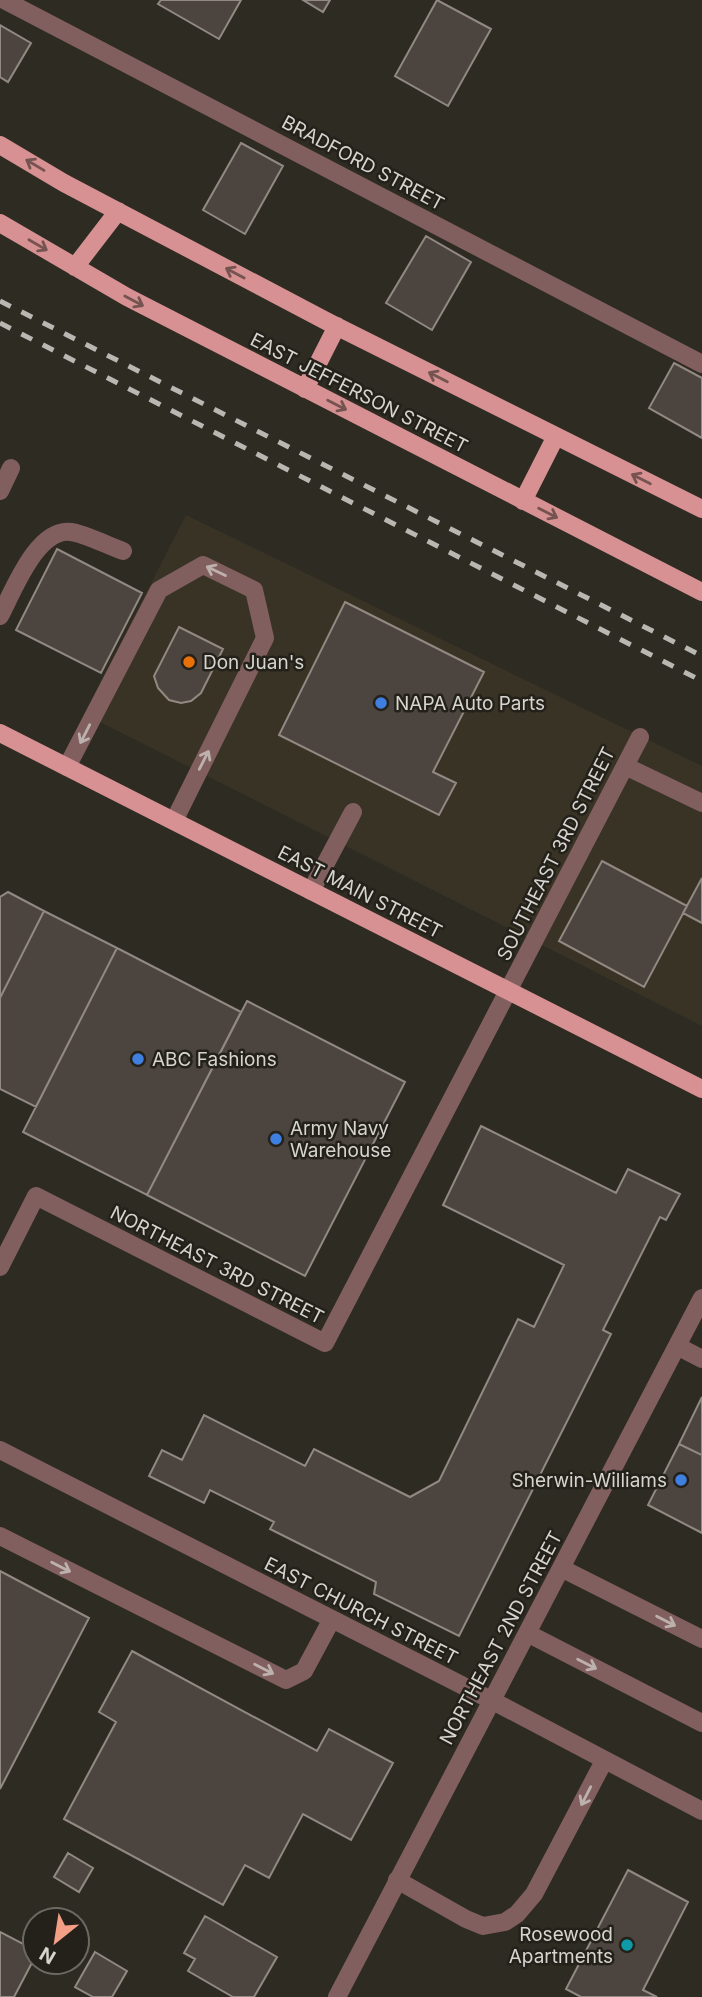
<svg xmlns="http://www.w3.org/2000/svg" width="702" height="1997" viewBox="0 0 702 1997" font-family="Inter,sans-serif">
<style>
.built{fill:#393326}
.building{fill:#4c453f;stroke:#918982;stroke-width:2}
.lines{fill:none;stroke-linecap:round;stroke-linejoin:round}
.minor{stroke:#815f5f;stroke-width:18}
.major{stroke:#d79192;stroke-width:18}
.rail{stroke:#b9b7b1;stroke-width:5;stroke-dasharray:12 12;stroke-linecap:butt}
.oneway{stroke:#755350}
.oneway2{stroke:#bcb1ad}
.food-dot{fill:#e8710a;stroke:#24211a;stroke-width:2.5}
.shop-dot{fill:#3f7fe0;stroke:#24211a;stroke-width:2.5}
.culture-dot{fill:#0f9aa8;stroke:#24211a;stroke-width:2.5}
.labels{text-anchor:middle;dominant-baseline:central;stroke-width:5;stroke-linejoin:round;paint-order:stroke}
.street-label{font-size:19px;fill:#d6d4cf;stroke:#24211a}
.poi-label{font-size:19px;fill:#d6d4cf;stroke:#24211a;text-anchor:start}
</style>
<rect width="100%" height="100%" fill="#2e2b23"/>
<!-- built -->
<path class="built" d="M186,515L702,766V1026L84,714Z"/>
<!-- building -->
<path class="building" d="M161,0H241L219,39L158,4Z
M303,0H330L323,12Z
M437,0L491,29L448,106L395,76Z
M0,25L31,43L8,82L0,77Z
M241,143L283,166L245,234L203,210Z
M426,236L471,262L432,330L386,303Z
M674,363L702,378V438L649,408Z
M57,549L142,593L101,673L16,630Z
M345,602L484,672L433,772L456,783L439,815L279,735Z
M179,627L223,649L201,693L191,701L181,703L169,700L158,688L154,676Z
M602,861L687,906L644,987L559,941Z
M702,878V923L683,913Z
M8,892L44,911L0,998V897Z
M44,911L117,948L36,1107L0,1089V998Z
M117,948L241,1012L147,1195L23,1132Z
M247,1001L405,1082L305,1276L147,1195Z
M481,1126L616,1193L628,1169L680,1194L666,1220L660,1217L603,1330L611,1334L459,1636L374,1594L376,1582L270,1529L274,1522L210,1490L204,1503L149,1476L162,1450L182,1460L204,1415L305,1466L314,1449L410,1497L439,1481L518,1319L534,1327L564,1265L443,1205Z
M702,1397V1455L679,1444Z
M679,1444L702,1455V1533L648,1505Z
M0,1571L89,1618L0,1789Z
M132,1651L317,1751L329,1729L393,1763L351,1840L303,1814L269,1878L245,1865L223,1905L64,1819L116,1722L99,1712Z
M68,1853L93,1868L79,1892L54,1877Z
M628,1870L688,1902L643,1990L657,1997H581L566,1989Z
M205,1916L277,1957L254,1997H233L188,1971L195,1959L184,1953Z
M0,1932L35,1950V1957L14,1997H0Z
M95,1952L127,1971L112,1997H93L75,1987Z"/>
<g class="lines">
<!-- minor -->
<path class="minor" d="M4,0L702,364
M0,491L11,468
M0,616C13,592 37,527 71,532C86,534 108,546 123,551
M625,766L702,803
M67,767L159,590L203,565L254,590L265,638L174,821
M311,891L353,812
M0,1267L36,1196L325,1343L640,737
M677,1346L702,1359
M0,1450L491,1700L702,1811
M0,1536L286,1680L304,1671L332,1619
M561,1568L702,1639
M527,1633L702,1723
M397,1880L466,1919L483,1926L505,1922L517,1914L534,1894L604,1761
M337,1997L702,1298"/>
<!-- major -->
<path class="major" d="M0,145L64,183L328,322L702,509
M0,223L127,297L702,592
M75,267L118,211
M305,389L337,326
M523,501L556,436
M0,733L702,1089"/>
<!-- rail -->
<path class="rail" d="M0,301L702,656
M0,323L702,681"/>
</g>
<!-- one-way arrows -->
<defs><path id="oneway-shaft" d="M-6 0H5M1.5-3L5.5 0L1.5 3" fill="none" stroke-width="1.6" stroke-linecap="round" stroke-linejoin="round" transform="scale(1.75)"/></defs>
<g class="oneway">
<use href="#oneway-shaft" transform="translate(35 165) rotate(-149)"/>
<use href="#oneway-shaft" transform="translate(38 245) rotate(30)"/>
<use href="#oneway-shaft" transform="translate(235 273) rotate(-152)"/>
<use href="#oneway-shaft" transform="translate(134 301) rotate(28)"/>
<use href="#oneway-shaft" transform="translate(438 377) rotate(-153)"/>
<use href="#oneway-shaft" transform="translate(337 405) rotate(27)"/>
<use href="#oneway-shaft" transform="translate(641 479) rotate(-153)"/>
<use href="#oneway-shaft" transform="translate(548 513) rotate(27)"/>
</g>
<g class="oneway2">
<use href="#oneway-shaft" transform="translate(216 571) rotate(-154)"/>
<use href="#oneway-shaft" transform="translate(85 734) rotate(117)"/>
<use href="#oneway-shaft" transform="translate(204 760) rotate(-63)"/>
<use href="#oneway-shaft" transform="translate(61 1567) rotate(27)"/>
<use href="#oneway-shaft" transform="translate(666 1621) rotate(27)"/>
<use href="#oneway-shaft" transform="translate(587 1664) rotate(27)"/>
<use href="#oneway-shaft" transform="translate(264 1669) rotate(27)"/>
<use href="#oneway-shaft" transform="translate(586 1796) rotate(117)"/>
</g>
<!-- markers -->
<circle class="food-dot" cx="189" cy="662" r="7"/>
<g class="shop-dot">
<circle cx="381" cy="703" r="7"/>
<circle cx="138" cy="1059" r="7"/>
<circle cx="276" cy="1139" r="7"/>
<circle cx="681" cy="1480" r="7"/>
</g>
<circle class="culture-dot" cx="627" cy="1945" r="7"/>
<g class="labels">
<!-- street labels -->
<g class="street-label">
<text transform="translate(363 163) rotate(28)">BRADFORD STREET</text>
<text transform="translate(359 393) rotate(27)">EAST JEFFERSON STREET</text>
<text transform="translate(556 854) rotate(-63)">SOUTHEAST 3RD STREET</text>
<text transform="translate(360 892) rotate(27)">EAST MAIN STREET</text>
<text transform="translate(217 1265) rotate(27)">NORTHEAST 3RD STREET</text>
<text transform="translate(361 1611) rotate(27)">EAST CHURCH STREET</text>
<text transform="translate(501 1638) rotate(-62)">NORTHEAST 2ND STREET</text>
</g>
<!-- poi labels -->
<g class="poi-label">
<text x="203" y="662">Don Juan's</text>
<text x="395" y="703">NAPA Auto Parts</text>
<text x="152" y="1059">ABC Fashions</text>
<text x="290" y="1128">Army Navy<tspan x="290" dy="22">Warehouse</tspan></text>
<text x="667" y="1480" text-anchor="end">Sherwin-Williams</text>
<text x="613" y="1934" text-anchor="end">Rosewood<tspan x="613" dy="22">Apartments</tspan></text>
</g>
</g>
<!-- north arrow -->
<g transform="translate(56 1941) rotate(210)"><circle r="33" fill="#24211a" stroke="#6b6962" stroke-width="2"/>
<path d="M0-5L12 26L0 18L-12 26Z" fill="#f39f86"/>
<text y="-10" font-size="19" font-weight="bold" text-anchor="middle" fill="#d6d4cf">N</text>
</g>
</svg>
